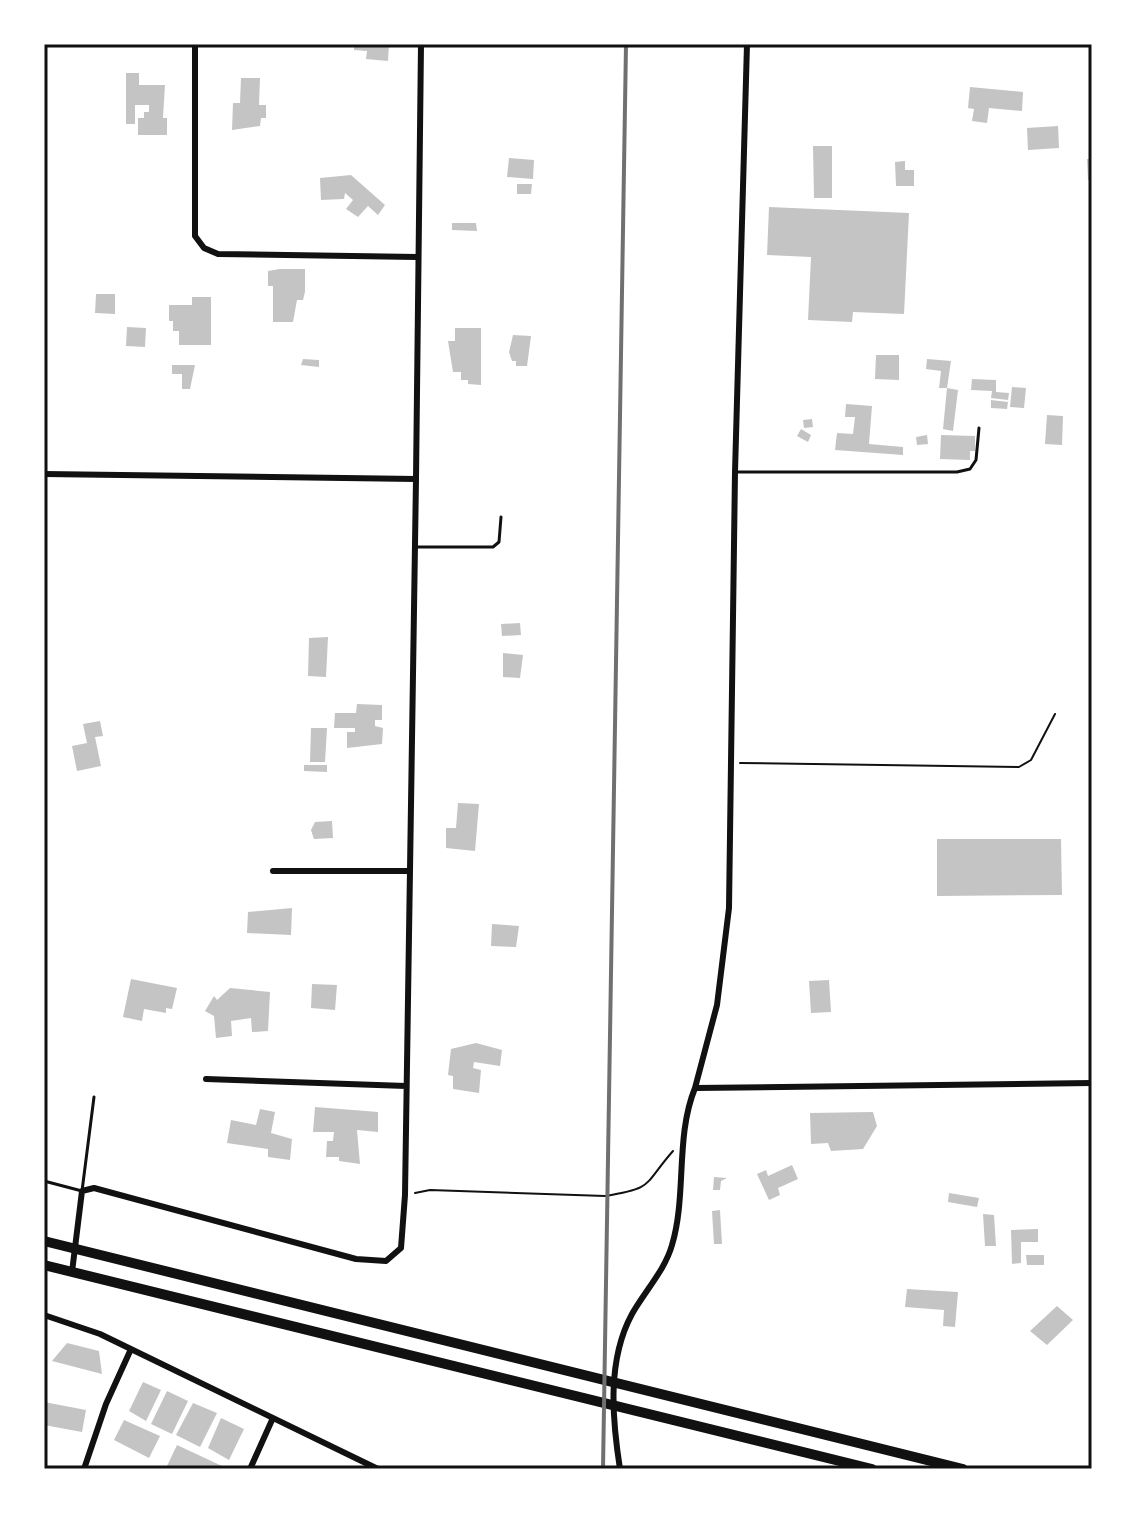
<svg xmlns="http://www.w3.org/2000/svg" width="1136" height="1513" viewBox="0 0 1136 1513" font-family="Quicksand,sans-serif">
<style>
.building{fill:#c4c4c4}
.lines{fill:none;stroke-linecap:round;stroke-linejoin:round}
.path{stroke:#111;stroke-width:2}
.service{stroke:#111;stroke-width:3}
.minor{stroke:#111;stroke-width:6}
.trunk{stroke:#111;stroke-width:10}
.rail{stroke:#707070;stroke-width:4}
.neatline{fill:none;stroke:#111;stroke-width:3}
</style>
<rect width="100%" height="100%" fill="#fff"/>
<!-- building -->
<path class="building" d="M354,44H389L388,61L366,59L367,51L354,50Z
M126,73H139V85H165L163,118H167V135H138V118H144V112H149V105H135V124H126Z
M241,78H260L259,105H266V118H261L260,126L232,130L233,103H240Z
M970,87L1023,92L1022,111L989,108L987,123L972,121L974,109L968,108Z
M1058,126L1059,148L1028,150L1027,128Z
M813,146H832V198H814Z
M509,158L534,160L533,179L507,177Z
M1087,159H1092V180H1088Z
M905,161V170H914V186H896L895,162Z
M351,175L385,205L378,215L368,206L358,217L346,209L353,200L345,193L344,199L321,200L320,178Z
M517,184H532L531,194H517Z
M769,207L909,213L904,314L853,312L852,322L808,320L811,257L767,255Z
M452,223H476L477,231L452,230Z
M280,269H305V292L303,300H297L293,322H273V286H268V271Z
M96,294H115V314L95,313Z
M192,297H211V345H179V331H173V321H169V305H192Z
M127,327L146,328L145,347L126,346Z
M455,328H481V385L468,384V380H461V372H453L448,341H455Z
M513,335L531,336L527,366H516V361H512L509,352Z
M876,355H899V380L875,379Z
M303,359L319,360V367L301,365Z
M927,359L951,361L947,388L958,390L953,431L943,429L947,388H939L941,371L926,369Z
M172,365H195L190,389H182V374H172Z
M972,379L996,380V392L1009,393L1008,400L991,398L992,391L971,390Z
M1012,387L1026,388L1024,408L1010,407Z
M991,400L1008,402L1007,409L991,408Z
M846,404L872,406L869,444L903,447V455L835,450L837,433L853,434L855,417H845Z
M1047,415L1063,416L1062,445L1045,444Z
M812,419L813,427L804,428L803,420Z
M801,429L811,435L808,442L797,436Z
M927,435L928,444L917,445L916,437Z
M941,435L975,436V451H970V460L940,459Z
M520,623L521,635L502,636L501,624Z
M328,637L326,677L308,676L309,638Z
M503,653L523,655L520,678L503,677Z
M357,704L382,705V720H375V726L383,728L382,744L347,748V732H355V728H334L335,713H356Z
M100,721L103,736L95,737L101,766L77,771L72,746L87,743L83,724Z
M311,728H327L325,762H310Z
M304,765H327V772L304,771Z
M458,803L479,804L475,851L446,848V828H456Z
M332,821L333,838L314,839L311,830L315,822Z
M937,839H1061L1062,895L937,896Z
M292,908L291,935L247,933L248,912Z
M492,924L519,926L516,947L491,946Z
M131,979L177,988L172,1009L166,1008V1013L144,1009L142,1021L123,1017Z
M829,980L831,1012L811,1013L809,981Z
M312,984L337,985L335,1010L311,1008Z
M230,988L270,992L268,1031L252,1032L251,1018L231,1021L232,1036L216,1038L214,1016L205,1011L214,996L217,1000Z
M476,1043L502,1050L500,1066L474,1062L473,1068L481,1070L479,1093L453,1089V1076L448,1075L451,1049Z
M315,1107L378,1112V1132L357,1130L360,1164L339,1161V1157H326L327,1141H333L334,1132H313Z
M260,1109L275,1112L271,1133L292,1139L290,1160L268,1157V1149L227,1143L231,1120L256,1125Z
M873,1112L877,1126L863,1149L831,1151L828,1143L811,1144L810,1113Z
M792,1165L798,1179L778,1188L780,1195L769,1200L757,1174L766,1170L768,1176Z
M714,1177L727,1178L721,1181L720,1190H713Z
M949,1193L979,1198L977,1207L948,1202Z
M720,1210L722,1244H714L712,1211Z
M983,1214L994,1215L996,1246H985Z
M1038,1229V1242H1021V1263L1012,1264L1011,1230Z
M1026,1255H1044V1265H1027Z
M907,1289L958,1292L955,1327L943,1326L944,1310L905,1307Z
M1057,1306L1073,1320L1047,1345L1030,1331Z
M67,1343L99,1351L102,1374L52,1361Z
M143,1382L161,1390L146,1421L129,1411Z
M167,1391L188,1401L172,1434L151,1424Z
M44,1402L86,1410L82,1432L44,1425Z
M193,1403L217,1413L200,1447L176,1435Z
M221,1418L244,1429L229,1460L208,1448Z
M124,1420L160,1436L149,1458L114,1440Z
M177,1445L222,1466L221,1469L167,1466Z"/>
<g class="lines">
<!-- path -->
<path class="path" d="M740,763L1019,767L1031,760L1055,714
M415,1193L430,1190L605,1196C655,1188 643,1185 673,1151"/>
<!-- service -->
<path class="service" d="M735,472H957L970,469L976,460L979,428
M415,547H493L499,542L501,517
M44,1181L82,1191L94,1097"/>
<!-- minor -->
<path class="minor" d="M195,44V236L204,248L218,254L417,257
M747,44L735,472L729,908L717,1005L695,1088L1092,1083
M44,474L416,479L421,44
M273,871H408
M206,1079L406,1086
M72,1272L82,1191L94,1188L356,1259L386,1261L401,1248L405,1195L416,479
M44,1315L100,1334L378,1469
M84,1469L106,1404L131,1349
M250,1469L272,1420
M620,1469C612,1418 607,1360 632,1314C645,1291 665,1270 672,1245C687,1195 675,1137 695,1088"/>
<!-- trunk -->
<path class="trunk" d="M44,1241L963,1469
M44,1265L872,1469"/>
<!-- rail -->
<path class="rail" d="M603,1469L626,44"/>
</g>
<!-- border -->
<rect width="1136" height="1513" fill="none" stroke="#ffffff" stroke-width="92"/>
<rect x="46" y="46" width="1044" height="1421" class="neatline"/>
</svg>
